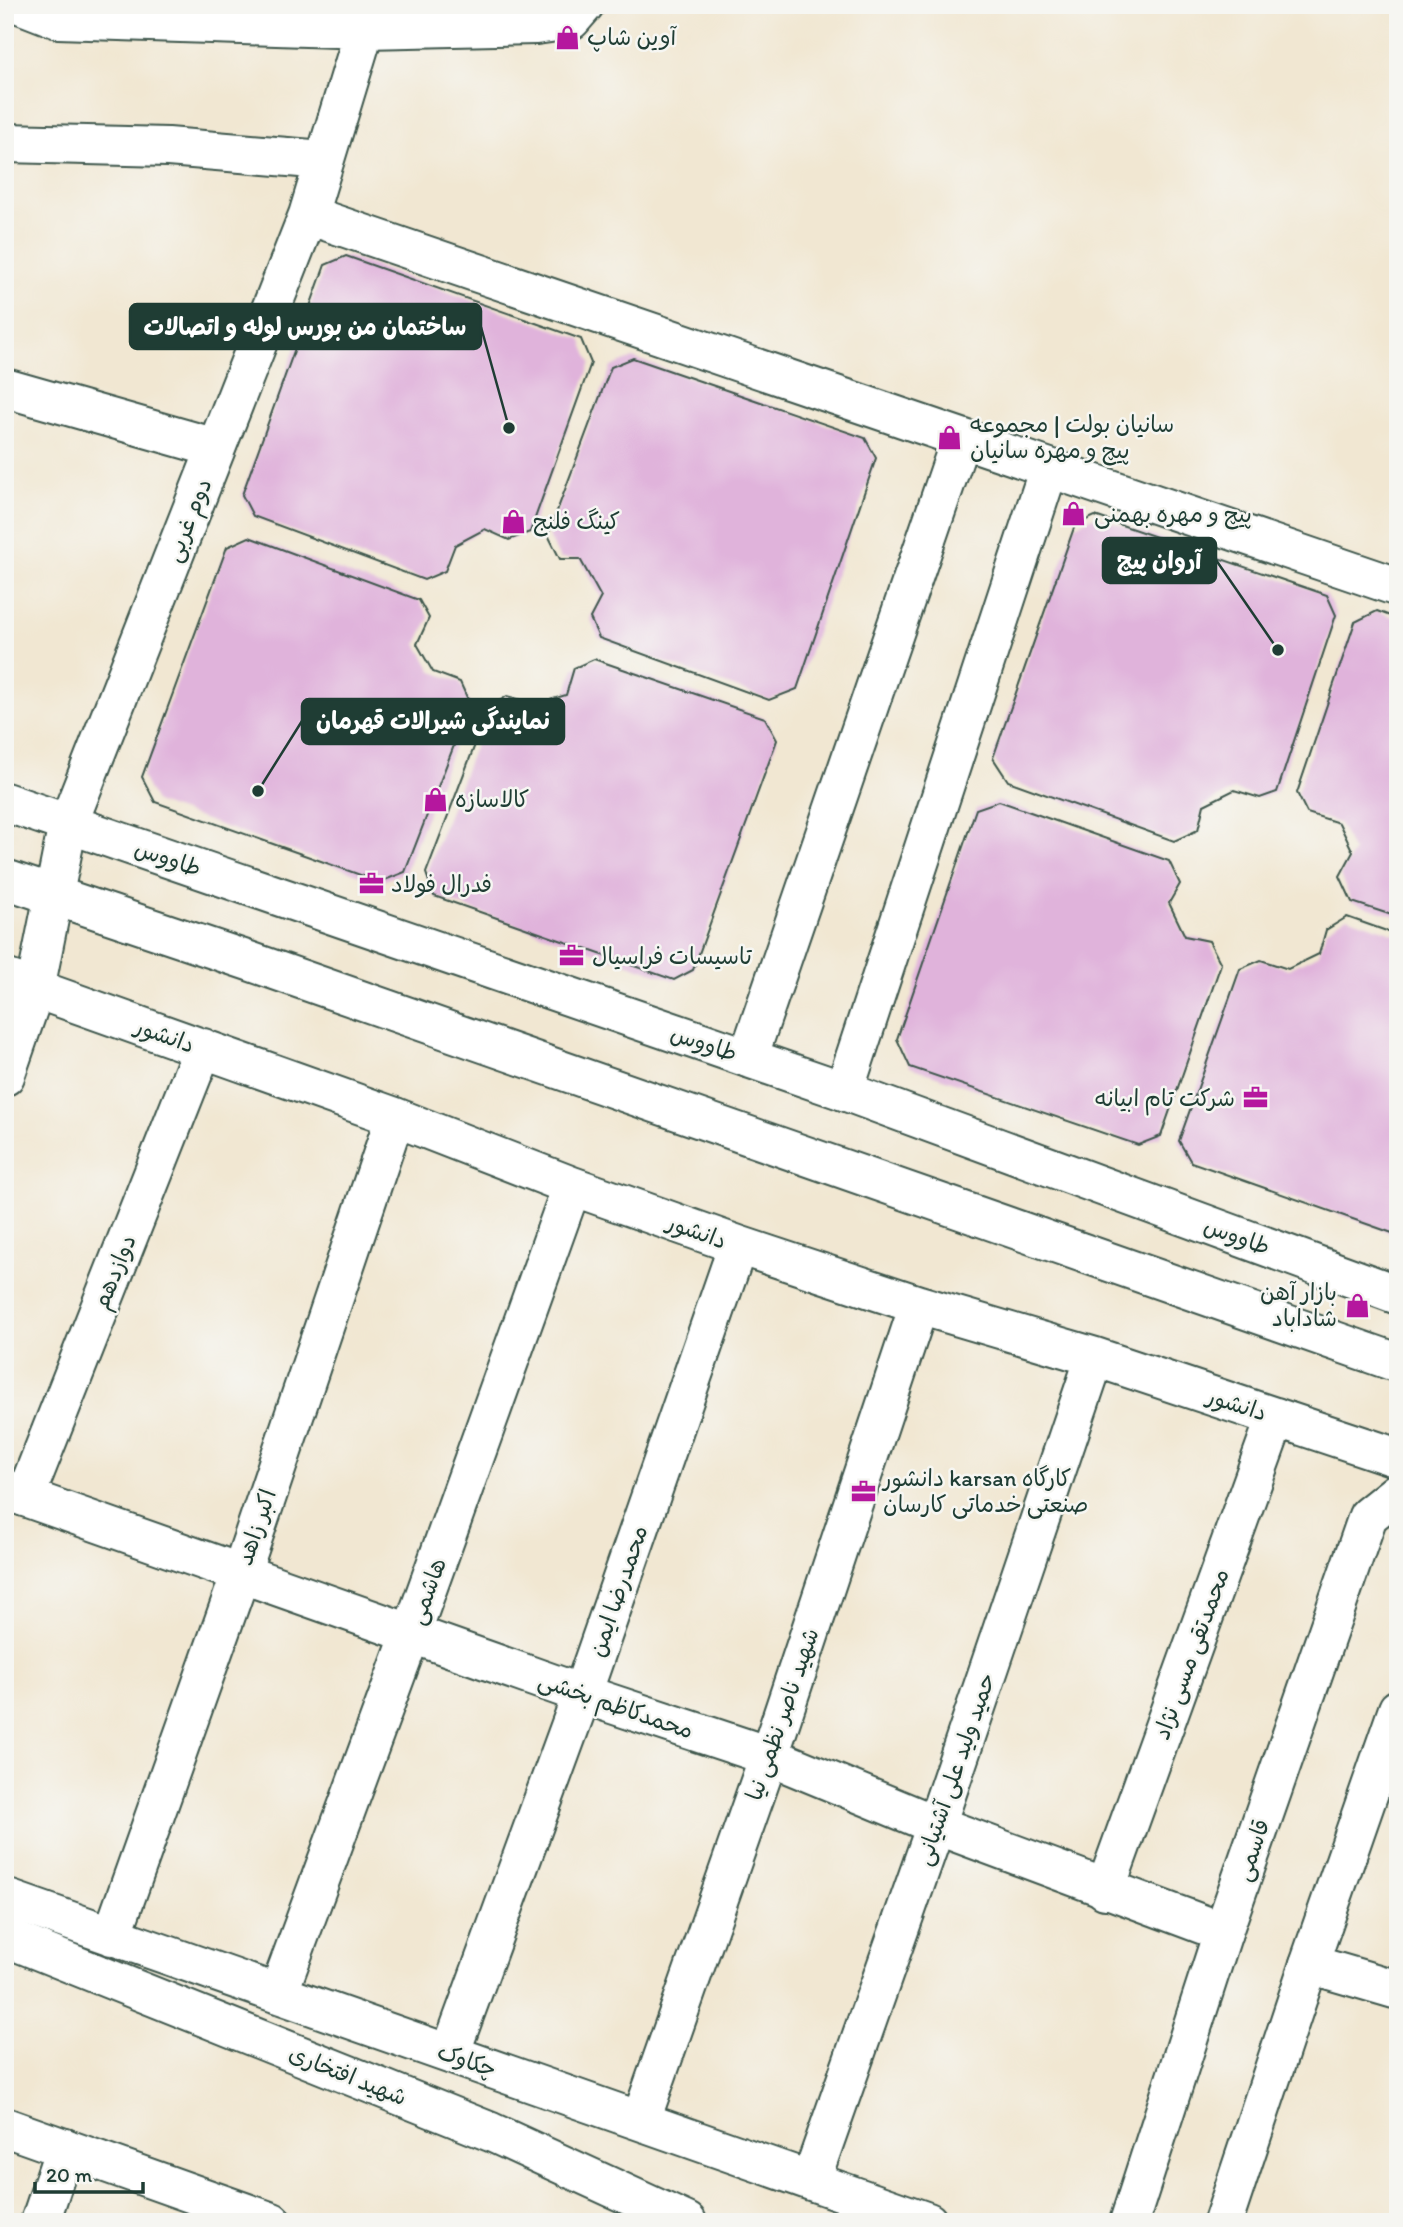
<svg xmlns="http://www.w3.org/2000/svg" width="1403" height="2227" viewBox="0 0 1403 2227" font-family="Itim,'Playpen Sans Arabic',sans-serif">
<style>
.building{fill:#e0b3db}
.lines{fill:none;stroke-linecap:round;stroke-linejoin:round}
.street-casing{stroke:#3e564c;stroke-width:42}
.secondary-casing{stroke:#3e564c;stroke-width:42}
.street{stroke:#fff;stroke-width:38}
.secondary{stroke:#fff;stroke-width:38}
.labels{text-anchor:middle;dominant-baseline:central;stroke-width:5;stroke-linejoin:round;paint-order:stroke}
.poi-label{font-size:23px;fill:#1f3d34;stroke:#f6f6f2;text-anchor:start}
.street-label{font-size:23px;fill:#1f3d34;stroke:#f6f6f2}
.leader{fill:none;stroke:#1f3d34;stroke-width:2.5}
.callout-dot{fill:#1f3d34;stroke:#f6f6f2;stroke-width:2.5}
.callout{fill:#1f3d34;stroke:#1f3d34;stroke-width:2.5}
.callout-label{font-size:24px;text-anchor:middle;font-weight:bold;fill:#fff}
</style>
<rect width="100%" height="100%" fill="#f6f6f2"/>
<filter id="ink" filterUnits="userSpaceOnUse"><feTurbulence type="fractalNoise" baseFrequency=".0143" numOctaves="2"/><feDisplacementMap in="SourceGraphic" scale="14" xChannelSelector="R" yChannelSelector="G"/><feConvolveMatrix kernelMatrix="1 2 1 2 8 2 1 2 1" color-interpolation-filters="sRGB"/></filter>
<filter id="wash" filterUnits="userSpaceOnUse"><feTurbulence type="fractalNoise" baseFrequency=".00686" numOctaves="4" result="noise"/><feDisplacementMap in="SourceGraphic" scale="28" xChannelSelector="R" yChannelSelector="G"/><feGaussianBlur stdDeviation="1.57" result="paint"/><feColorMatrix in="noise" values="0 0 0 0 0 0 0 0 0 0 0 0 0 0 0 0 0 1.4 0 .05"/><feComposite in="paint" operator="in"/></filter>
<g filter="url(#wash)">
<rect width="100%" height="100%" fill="#f1e7d2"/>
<g id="blocks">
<!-- building -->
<path class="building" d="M346,256L581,339L591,363L530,532L509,540L485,529L455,545L445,571L424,580L253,516L242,495L325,265Z
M633,358L865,438L876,458L797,689L769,700L599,638L590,618L601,597L580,559H560L548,535L611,367Z
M1095,516L1327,595L1336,615L1277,792L1260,798L1234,790L1204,805L1198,830L1174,841L1008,781L993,758L1075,525Z
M249,537L419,600L429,618L417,644L433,672L460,682L470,704L405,872L380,882L155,802L142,777L227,547Z
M1377,611L1398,619V917L1352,902L1340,876L1353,852L1339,823L1307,813L1297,793L1355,622Z
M594,659L765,718L777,740L693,970L674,980L434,896L426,873L489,708L507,696L537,704L566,695L574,668Z
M999,801L1169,861L1180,884L1169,903L1185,936L1209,941L1221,964L1161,1136L1138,1145L910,1067L897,1039L976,809Z
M1347,917L1398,935V1235L1191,1162L1179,1141L1240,969L1261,960L1288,969L1319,954L1326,930Z"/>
</g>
</g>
<g filter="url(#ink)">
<use href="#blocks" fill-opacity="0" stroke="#3e564c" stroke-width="2"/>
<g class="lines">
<defs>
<path id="street" d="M22,5L58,19L366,29L536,25L571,20L584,5
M5,143L168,147L324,160
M308,215L1398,587
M5,388L216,448
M5,978L395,1117L572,1186L738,1245L919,1305L1095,1357L1398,1458
M748,1058L961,438
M5,1076L35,989L68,824L308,215L372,5
M844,1091L1049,468
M25,1497L203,1048
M1105,1890L1276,1417
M5,1898L928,2222
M112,1936L241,1573L395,1117
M278,1994L411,1634L572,1186
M450,2054L582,1694L738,1245
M641,2120L769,1756L919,1305
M811,2180L936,1825L1095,1357
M40,2222L65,2148
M1129,2222L1223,1932L1368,1516L1398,1492
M1223,2222L1309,1964L1398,1709"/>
<path id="secondary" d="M5,802L844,1091L1398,1295
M5,879L249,961L1398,1363
M5,1490L582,1694L769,1756L936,1825L1223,1932
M5,1937L491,2132L687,2222
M1309,1964L1398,1990
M5,2127L272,2222"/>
</defs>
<!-- street casing -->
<use href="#street" class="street-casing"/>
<!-- secondary casing -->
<use href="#secondary" class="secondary-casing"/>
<!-- street -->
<use href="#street" class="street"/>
<!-- secondary -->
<use href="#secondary" class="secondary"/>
</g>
</g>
<!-- icons -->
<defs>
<symbol id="shop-bare" viewBox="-9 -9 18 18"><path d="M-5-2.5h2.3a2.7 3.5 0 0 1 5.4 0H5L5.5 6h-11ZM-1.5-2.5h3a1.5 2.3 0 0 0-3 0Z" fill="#b5179e" stroke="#f6f6f2" stroke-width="2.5" paint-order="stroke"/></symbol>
<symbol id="office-bare" viewBox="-9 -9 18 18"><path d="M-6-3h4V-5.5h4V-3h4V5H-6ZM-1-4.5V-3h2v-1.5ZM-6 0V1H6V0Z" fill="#b5179e" stroke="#f6f6f2" stroke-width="2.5" paint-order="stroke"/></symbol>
</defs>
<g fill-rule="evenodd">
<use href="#shop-bare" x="550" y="20" width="35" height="35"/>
<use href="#shop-bare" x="932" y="420" width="35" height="35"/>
<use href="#shop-bare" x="1056" y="496" width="35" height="35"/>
<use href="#shop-bare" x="496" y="504" width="35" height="35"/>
<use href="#shop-bare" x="418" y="782" width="35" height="35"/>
<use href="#office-bare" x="354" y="866" width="35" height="35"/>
<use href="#office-bare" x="554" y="938" width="35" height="35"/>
<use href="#office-bare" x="1238" y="1080" width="35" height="35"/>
<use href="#shop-bare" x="1340" y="1288" width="35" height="35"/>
<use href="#office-bare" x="846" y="1474" width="35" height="35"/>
</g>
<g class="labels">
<!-- poi labels -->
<g class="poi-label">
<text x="587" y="37">آوین شاپ</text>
<text x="970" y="424">سانیان بولت | مجموعه<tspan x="970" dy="26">پیچ و مهره سانیان</tspan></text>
<text x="1094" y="514">پیچ و مهره بهمنی</text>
<text x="533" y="521">کینگ فلنج</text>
<text x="455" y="799">کالاسازه</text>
<text x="391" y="884">فدرال فولاد</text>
<text x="592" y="956">تاسیسات فراسیال</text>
<text x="1235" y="1098" text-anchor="end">شرکت تام ابیانه</text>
<text x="1337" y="1292" text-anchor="end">بازار آهن<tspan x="1337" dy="26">شاداباد</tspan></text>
<text x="883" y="1478">دانشور karsan کارگاه<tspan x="883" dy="26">صنعتی خدماتی کارسان</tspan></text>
</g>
<!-- street labels -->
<g class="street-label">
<text transform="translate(188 520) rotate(-68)">دوم غربی</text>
<text transform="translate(168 858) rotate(19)">طاووس</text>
<text transform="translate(165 1035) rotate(20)">دانشور</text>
<text transform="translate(704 1043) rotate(19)">طاووس</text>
<text transform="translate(697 1231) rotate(20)">دانشور</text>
<text transform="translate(1237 1236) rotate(20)">طاووس</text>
<text transform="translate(114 1272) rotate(-68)">دوازدهم</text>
<text transform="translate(1237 1404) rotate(18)">دانشور</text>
<text transform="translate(256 1527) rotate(-71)">اکبر زاهد</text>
<text transform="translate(427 1591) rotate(-70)">هاشمی</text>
<text transform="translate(618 1591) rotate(-71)">محمدرضا ایمن</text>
<text transform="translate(1191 1654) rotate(-70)">محمدتقی مسی نژاد</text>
<text transform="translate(616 1705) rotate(19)">محمدکاظم بخشی</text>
<text transform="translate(782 1714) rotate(-71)">شهید ناصر نظمی نیا</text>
<text transform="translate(955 1769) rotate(-71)">حمید ولید علی آشتیانی</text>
<text transform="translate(1252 1850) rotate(-71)">قاسمی</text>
<text transform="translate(467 2060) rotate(19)">چکاوک</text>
<text transform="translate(348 2075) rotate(22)">شهید افتخاری</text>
</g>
</g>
<!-- callouts -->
<path class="leader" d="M509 428L481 327M1278 650L1216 560M258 791L302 721"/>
<g class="callout-dot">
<circle cx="509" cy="428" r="7"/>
<circle cx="1278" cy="650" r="7"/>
<circle cx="258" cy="791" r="7"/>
</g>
<g class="callout">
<rect x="130" y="304" width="351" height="45" rx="7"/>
<rect x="1103" y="538" width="113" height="45" rx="7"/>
<rect x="302" y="699" width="262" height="45" rx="7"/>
</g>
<g class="callout-label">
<text x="305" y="335">ساختمان من بورس لوله و اتصالات</text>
<text x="1159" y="569">آروان پیچ</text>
<text x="433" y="729">نمایندگی شیرالات قهرمان</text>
</g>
<!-- margin -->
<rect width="1403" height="2227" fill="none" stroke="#f6f6f2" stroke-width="28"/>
<!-- scale -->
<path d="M35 2182v10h108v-10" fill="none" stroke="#1f3d34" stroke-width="3.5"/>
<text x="46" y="2182" font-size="21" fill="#1f3d34" stroke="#f6f6f2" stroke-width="5" paint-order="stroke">20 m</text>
</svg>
